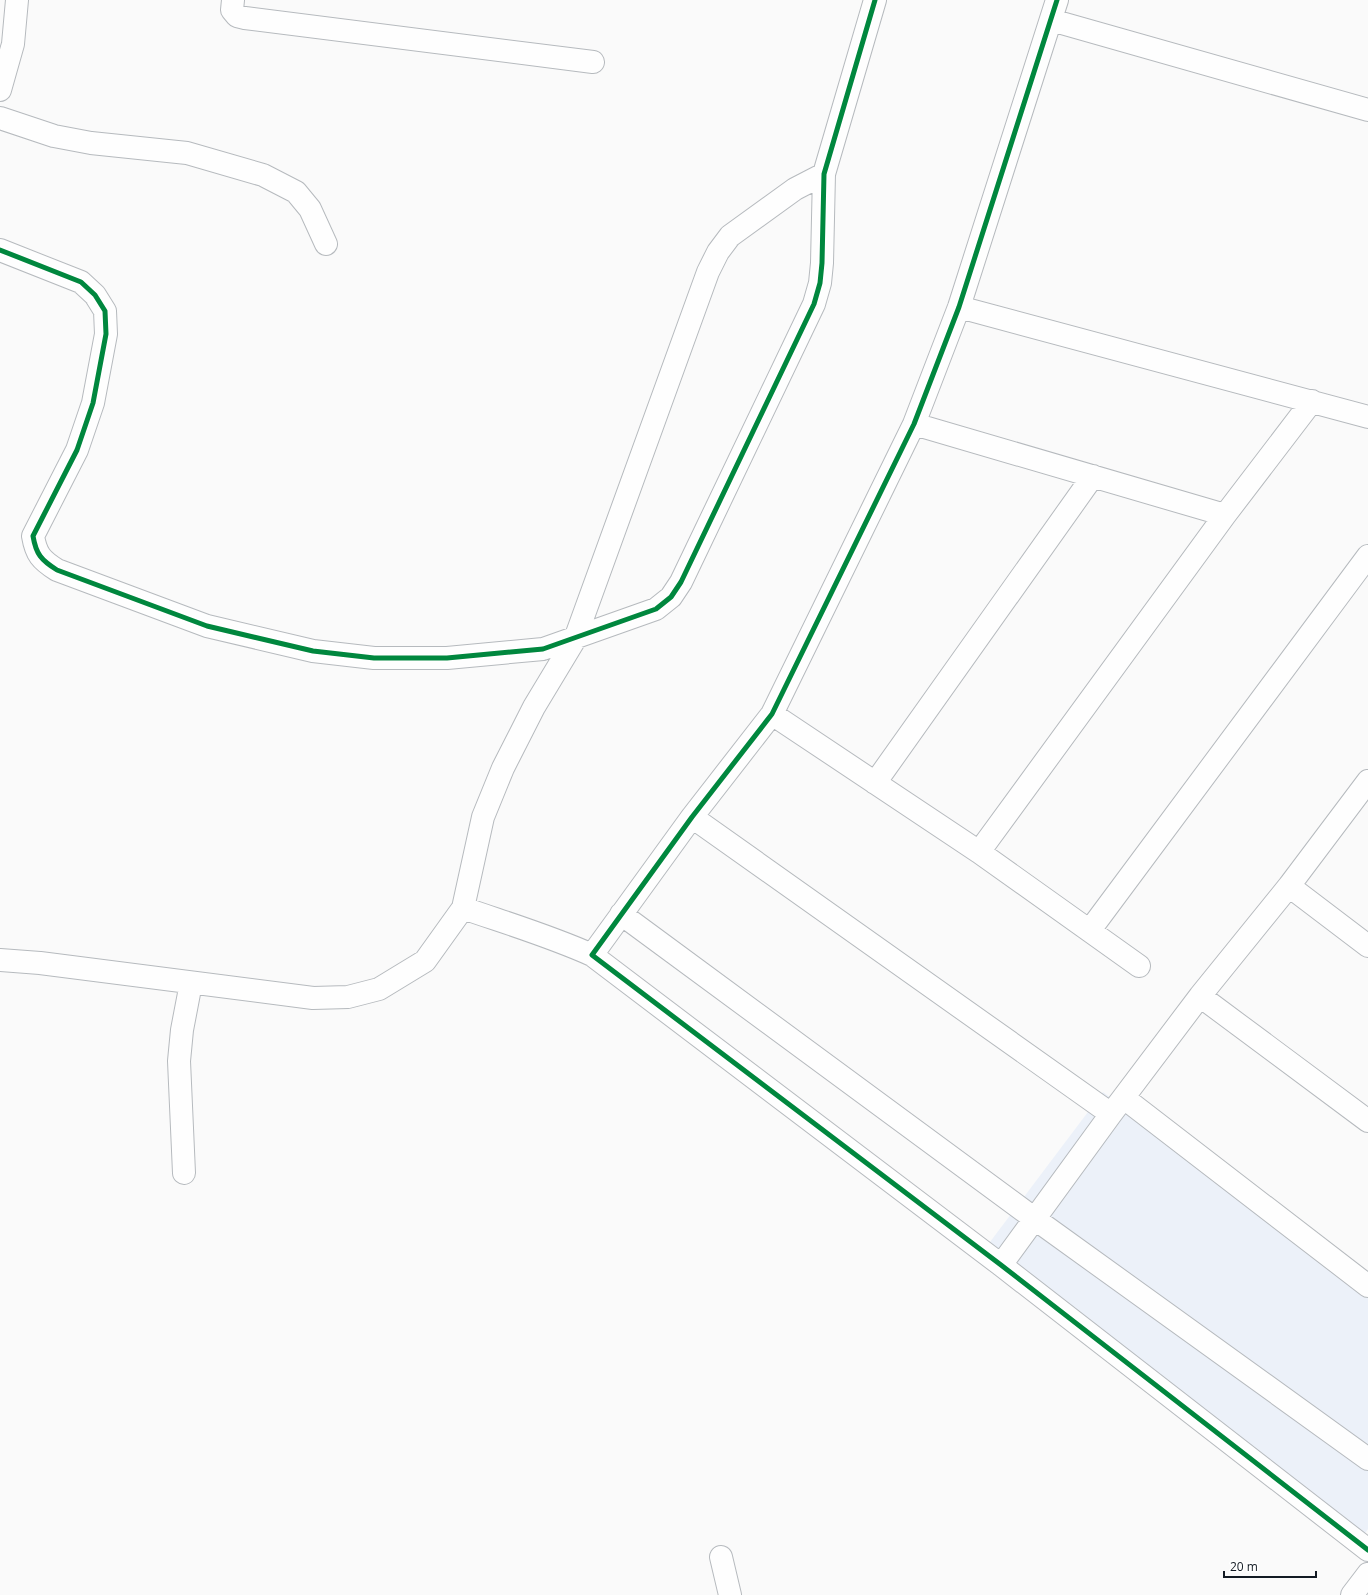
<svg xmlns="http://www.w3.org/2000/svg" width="1368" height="1595" viewBox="0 0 1368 1595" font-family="'Open Sans',sans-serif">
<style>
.built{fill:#ecf1f9}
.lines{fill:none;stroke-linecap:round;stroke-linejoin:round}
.minor-casing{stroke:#b6babe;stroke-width:24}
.minor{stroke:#fefefe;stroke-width:22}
.cycleway-casing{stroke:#fff;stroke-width:8}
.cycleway{stroke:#00873e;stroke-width:5}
</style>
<rect width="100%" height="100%" fill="#fafafa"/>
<!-- built -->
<path class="built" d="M1103,1092L1368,1292V1529L1360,1540L987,1246Z"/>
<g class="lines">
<defs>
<path id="minor" d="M233,0L232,10L237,16L245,18L593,62
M1057,0L959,307L914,424L772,714L692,817L592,955L1001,1265L1368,1550
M1051,20L1368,110
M0,90L13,44L17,0
M0,118L54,136L91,143L187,153L263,175L296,192L310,209L326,244
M0,250L81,282L95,295L105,311L106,334L93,403L77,450L33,536C36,554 41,560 57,570L207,626L313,651L374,658H447L543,649L656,609L671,597L681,582L814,304L820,283L822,263L824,174L875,0
M959,307L1368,417
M914,424L1225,515
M772,714L979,852L1139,966
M875,783L1093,476
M692,817L1111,1114
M979,852L1225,515L1312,401
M1289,886L1368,946
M463,908C506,923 550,936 592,955
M621,914L1035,1219L1368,1459
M1090,930L1368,556
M0,960L40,963L313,998L348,997L379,989L425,961L463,908L483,817L503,768L534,707L575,639L708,272L718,252L730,236L795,189L824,174
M1200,996L1368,1121
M1124,1098L1368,1286
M184,1173L179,1061L182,1030L191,983
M1001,1265L1111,1114L1200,996L1289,886L1368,781
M721,1557L730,1595
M1352,1595L1368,1574"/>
</defs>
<!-- minor casing -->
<use href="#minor" class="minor-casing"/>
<!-- minor -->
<use href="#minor" class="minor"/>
<defs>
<path id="cycleway" d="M1057,0L959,307L914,424L772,714L692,817L592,955L1001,1265L1368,1550
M0,250L81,282L95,295L105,311L106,334L93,403L77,450L33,536C36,554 41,560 57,570L207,626L313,651L374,658H447L543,649L656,609L671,597L681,582L814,304L820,283L822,263L824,174L875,0"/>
</defs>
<!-- cycleway casing -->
<use href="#cycleway" class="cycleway-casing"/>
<!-- cycleway -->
<use href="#cycleway" class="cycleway"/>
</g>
<!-- scale -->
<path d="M1224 1571v6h92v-6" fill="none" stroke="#121a23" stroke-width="2"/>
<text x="1230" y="1571" font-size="12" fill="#121a23" stroke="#ffffff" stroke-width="3" paint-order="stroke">20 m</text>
</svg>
